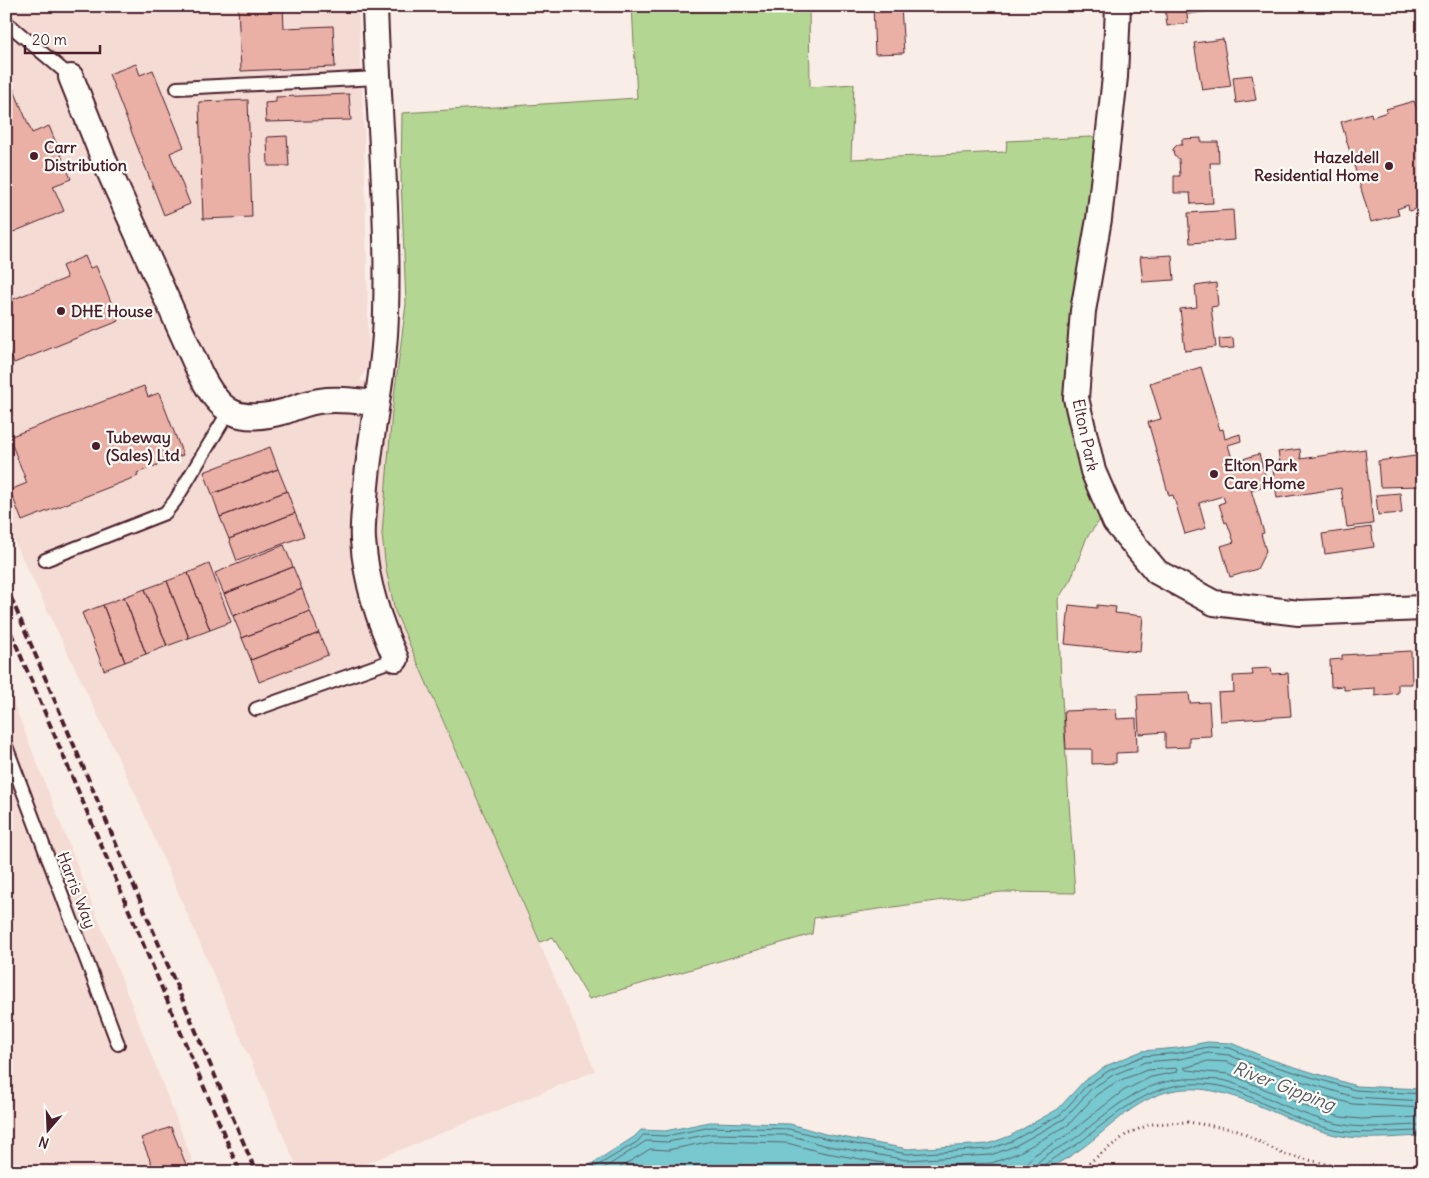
<svg xmlns="http://www.w3.org/2000/svg" width="1429" height="1178" viewBox="0 0 1429 1178" font-family="Delius,sans-serif">
<style>
.built{fill:#f4dbd4}
.green{fill:#b3d792;stroke:#7e7b5e}
.water{fill:#77c8cf;stroke:#65848d}
.lines{fill:none;stroke-linecap:round;stroke-linejoin:round}
.shore{stroke:#5c636d;stroke-width:1}
.building{fill:#eab0a6;stroke:#4a1f2b}
.lane-casing{stroke:#4a1f2b;stroke-width:16}
.street-casing{stroke:#4a1f2b;stroke-width:28}
.path{stroke:#4a1f2b;stroke-width:3;stroke-dasharray:1 4;stroke-linecap:butt}
.lane{stroke:#fdfcf7;stroke-width:12}
.street{stroke:#fdfcf7;stroke-width:24}
.rail{stroke:#4a1f2b;stroke-width:4;stroke-dasharray:8 4;stroke-linecap:butt}
.poi-dot{fill:#4a1f2b;stroke:#fdfcf7;stroke-width:2}
.labels{text-anchor:middle;dominant-baseline:central;stroke-width:4.5;stroke-linejoin:round;paint-order:stroke}
.poi-label{font-size:16px;font-weight:bold;fill:#4a1f2b;stroke:#fdfcf7;text-anchor:start}
.street-label{font-size:16px;fill:#4a1f2b;stroke:#fdfcf7}
.water-label{font-size:18px;font-style:italic;fill:#5a5a64;stroke:#fdfcf7}
</style>
<rect width="100%" height="100%" fill="#f9ede7"/>
<filter id="ink" filterUnits="userSpaceOnUse"><feTurbulence type="fractalNoise" baseFrequency=".02" numOctaves="2"/><feDisplacementMap in="SourceGraphic" scale="10" xChannelSelector="R" yChannelSelector="G"/><feConvolveMatrix kernelMatrix="1 2 1 2 8 2 1 2 1" color-interpolation-filters="sRGB"/></filter>
<g filter="url(#ink)">
<!-- built -->
<path class="built" d="M6,6H358L364,130L369,366L360,380L373,386L385,397L392,412L382,534L395,611L595,1071L345,1172H299L134,791L6,524Z
M6,684L37,763L197,1172H6Z"/>
<!-- green -->
<path class="green" d="M632,6H809L810,87L854,84L851,159L1006,152L1007,141L1112,136L1081,456L1100,520L1087,537L1071,579L1058,599L1061,683L1075,893L1001,892L814,918L812,934L589,999L553,937L540,942L395,611L386,569L382,534L392,412L406,304L401,179L402,113L637,98Z"/>
<!-- water -->
<path class="water" d="M1207,1042L1231,1043L1269,1059L1356,1086L1423,1089V1136C1394,1137 1364,1141 1336,1135C1277,1122 1217,1070 1155,1096C1125,1109 1104,1133 1078,1151C1067,1159 1054,1165 1042,1172H579L634,1137L641,1130L665,1131L710,1122L790,1124L825,1134L908,1149L988,1144L1010,1136L1058,1109L1084,1081L1108,1065L1142,1051L1178,1048Z"/>
<g class="lines">
<!-- shore -->
<path class="shore" d="M1423,1108L1352,1104L1262,1077L1227,1062L1208,1061L1184,1068L1186,1070L1229,1074L1312,1109L1341,1117L1361,1119L1423,1117
M587,1172L637,1142L643,1135L666,1136L711,1127L789,1129L824,1138L907,1154L989,1149L1012,1141L1061,1114L1087,1085L1110,1070L1143,1056L1179,1053L1208,1047L1230,1048L1267,1064L1355,1090L1423,1094
M598,1172L646,1141L667,1142L711,1134L789,1135L823,1145L907,1160L991,1155L1015,1146L1064,1119L1091,1089L1113,1075L1145,1062L1180,1059L1208,1053L1229,1055L1265,1070L1354,1097L1423,1101
M613,1172L650,1149L668,1150L712,1141L787,1143L821,1152L906,1167L992,1163L1018,1153L1068,1125L1096,1095L1116,1082L1147,1070L1178,1068L1177,1072L1151,1077L1123,1091L1067,1135L1034,1155L1028,1162L1027,1172
M1034,1172C1035,1155 1065,1147 1077,1137C1117,1105 1148,1075 1203,1079C1212,1080 1222,1079 1230,1082C1266,1095 1301,1117 1339,1124C1367,1130 1395,1125 1423,1125
M1040,1172C1041,1162 1070,1150 1079,1143C1125,1107 1161,1073 1225,1087C1238,1090 1252,1098 1264,1104C1288,1114 1313,1126 1339,1131C1367,1135 1395,1131 1423,1131"/>
</g>
<!-- building -->
<path class="building" d="M238,6H283L284,28L333,26L335,67L241,71Z
M873,6H901L904,53L875,54Z
M1165,6H1186L1188,23L1167,26Z
M1188,6H1219L1220,10L1188,14Z
M1223,39L1231,86L1202,90L1194,43Z
M136,64L140,75L153,70L184,147L170,153L190,204L164,215L109,74Z
M6,71L32,133L49,126L71,179L53,186L64,211L6,235Z
M1252,75L1256,100L1236,103L1233,77Z
M349,94L351,120L266,122L265,103L276,102V97Z
M248,100L252,217L203,219L199,102Z
M1414,101L1423,126V207L1409,211L1408,205L1397,209L1399,215L1371,222L1341,122L1371,113L1372,117L1387,112L1386,109Z
M287,136L289,166H268L267,137Z
M1201,138V142H1218L1219,163H1210L1213,203L1191,204L1190,193H1174V176H1180L1179,159L1174,156L1173,149L1177,145H1182V139Z
M1233,210L1235,240L1190,243L1188,213Z
M1172,255L1174,280L1143,282L1140,257Z
M85,256L90,268L96,266L119,321L14,363L6,345V302L67,278L62,266Z
M1216,283L1218,306L1211,307L1216,347L1185,351L1180,309L1197,307L1195,286Z
M1233,338L1234,348L1220,349L1219,339Z
M1201,367L1220,430L1223,429L1225,439L1240,434L1241,441L1228,445L1233,462L1259,454L1268,485L1251,490L1264,533L1261,534L1266,551L1257,569L1230,577L1221,546L1234,542L1227,522L1225,523L1219,504L1225,502L1223,496L1199,503L1206,528L1185,534L1173,495L1169,496L1148,422L1161,419L1150,383Z
M144,386L148,397L159,393L183,455L137,473L138,476L22,521L10,490L27,483L9,437Z
M270,447L278,469L212,494L204,472Z
M1300,449L1301,459L1365,449L1373,524L1347,527L1341,488L1277,498L1272,463L1280,462L1278,452Z
M1423,455V486L1380,487L1378,461Z
M278,469L287,491L220,517L212,494Z
M287,491L295,513L229,539L220,517Z
M1400,493L1402,513L1378,515L1376,495Z
M295,513L304,536L237,561L229,539Z
M1371,527L1374,547L1325,554L1322,534Z
M284,545L293,567L224,594L215,573Z
M209,564L231,622L210,630L188,573Z
M293,567L302,589L233,616L224,594Z
M188,573L210,630L189,638L167,581Z
M167,581L189,638L167,646L145,589Z
M145,589L167,646L146,654L124,597Z
M302,589L310,611L242,638L233,616Z
M124,597L146,654L125,662L103,605Z
M103,605L125,662L104,670L82,613Z
M1069,605L1097,608V605L1116,607L1115,613L1143,616L1140,652L1065,644Z
M310,611L319,633L251,660L242,638Z
M319,633L328,655L259,682L251,660Z
M1411,651L1412,684H1398V693L1375,696V688L1344,690V686L1331,687L1330,660L1342,659V655Z
M1271,668L1272,674L1288,673L1291,716L1220,721L1218,693L1234,692L1233,676L1253,675L1252,669Z
M1189,693L1190,703L1209,702L1211,736L1189,737V747L1165,748V732L1139,734L1137,695Z
M1417,697H1423V726H1419Z
M1116,709L1117,719L1136,718L1137,752L1116,753V763L1092,764V749H1066L1064,711Z
M171,1127L189,1172H155L141,1138Z"/>
<g class="lines">
<defs>
<path id="lane" d="M6,22L71,77
M177,88L378,78
M45,560L165,513L175,501L229,411
M256,709L396,659
M6,746L118,1044"/>
<path id="street" d="M375,6C378,108 389,210 386,312C385,374 369,436 365,499C364,512 362,527 363,540C366,583 379,621 396,659
M1118,6L1115,77L1099,219L1083,311L1076,398L1093,471L1115,522L1157,572L1214,603L1299,613L1423,608
M71,77L104,160L200,373C221,415 239,424 286,411C296,407 307,403 319,401C337,398 357,401 376,403"/>
</defs>
<!-- lane casing -->
<use href="#lane" class="lane-casing"/>
<!-- street casing -->
<use href="#street" class="street-casing"/>
<!-- path -->
<path class="path" d="M1077,1172L1127,1134L1151,1124L1188,1122L1237,1130L1283,1154L1339,1167L1423,1165"/>
<!-- lane -->
<use href="#lane" class="lane"/>
<!-- street -->
<use href="#street" class="street"/>
<!-- rail -->
<path class="rail" d="M6,586L256,1172
M6,621L240,1172"/>
</g>
</g>
<!-- markers -->
<g class="poi-dot">
<circle cx="34" cy="156" r="5"/>
<circle cx="1389" cy="166" r="5"/>
<circle cx="61" cy="311" r="5"/>
<circle cx="96" cy="446" r="5"/>
<circle cx="1214" cy="474" r="5"/>
</g>
<g class="labels">
<!-- poi labels -->
<g class="poi-label">
<text x="44" y="147">Carr<tspan x="44" dy="18">Distribution</tspan></text>
<text x="1379" y="157" text-anchor="end">Hazeldell<tspan x="1379" dy="18">Residential Home</tspan></text>
<text x="71" y="311">DHE House</text>
<text x="106" y="437">Tubeway<tspan x="106" dy="18">(Sales) Ltd</tspan></text>
<text x="1224" y="465">Elton Park<tspan x="1224" dy="18">Care Home</tspan></text>
</g>
<!-- street labels -->
<g class="street-label">
<text transform="translate(1086 435) rotate(78)">Elton Park</text>
<text transform="translate(77 890) rotate(69)">Harris Way</text>
</g>
<!-- water labels -->
<g class="water-label">
<text transform="translate(1284 1086) rotate(21)">River Gipping</text>
</g>
</g>
<!-- margin -->
<rect width="1429" height="1178" fill="none" stroke="#fdfcf7" stroke-width="25"/>
<rect x="12" y="12" width="1404" height="1153" fill="none" stroke="#4a1f2b" stroke-width="2" filter="url(#ink)"/>
<!-- north arrow -->
<g transform="translate(48 1130) rotate(199)" stroke="#fdfcf7" stroke-width="4" paint-order="stroke">
<path d="M0-4L9 19L0 12L-9 19Z" fill="#4a1f2b"/>
<text y="-8" font-size="14" font-weight="bold" text-anchor="middle" fill="#4a1f2b">N</text>
</g>
<!-- scale -->
<path d="M25 45v8h75v-8" fill="none" stroke="#4a1f2b" stroke-width="2.5"/>
<text x="32" y="45" font-size="15" fill="#4a1f2b" stroke="#fdfcf7" stroke-width="4" paint-order="stroke">20 m</text>
</svg>
